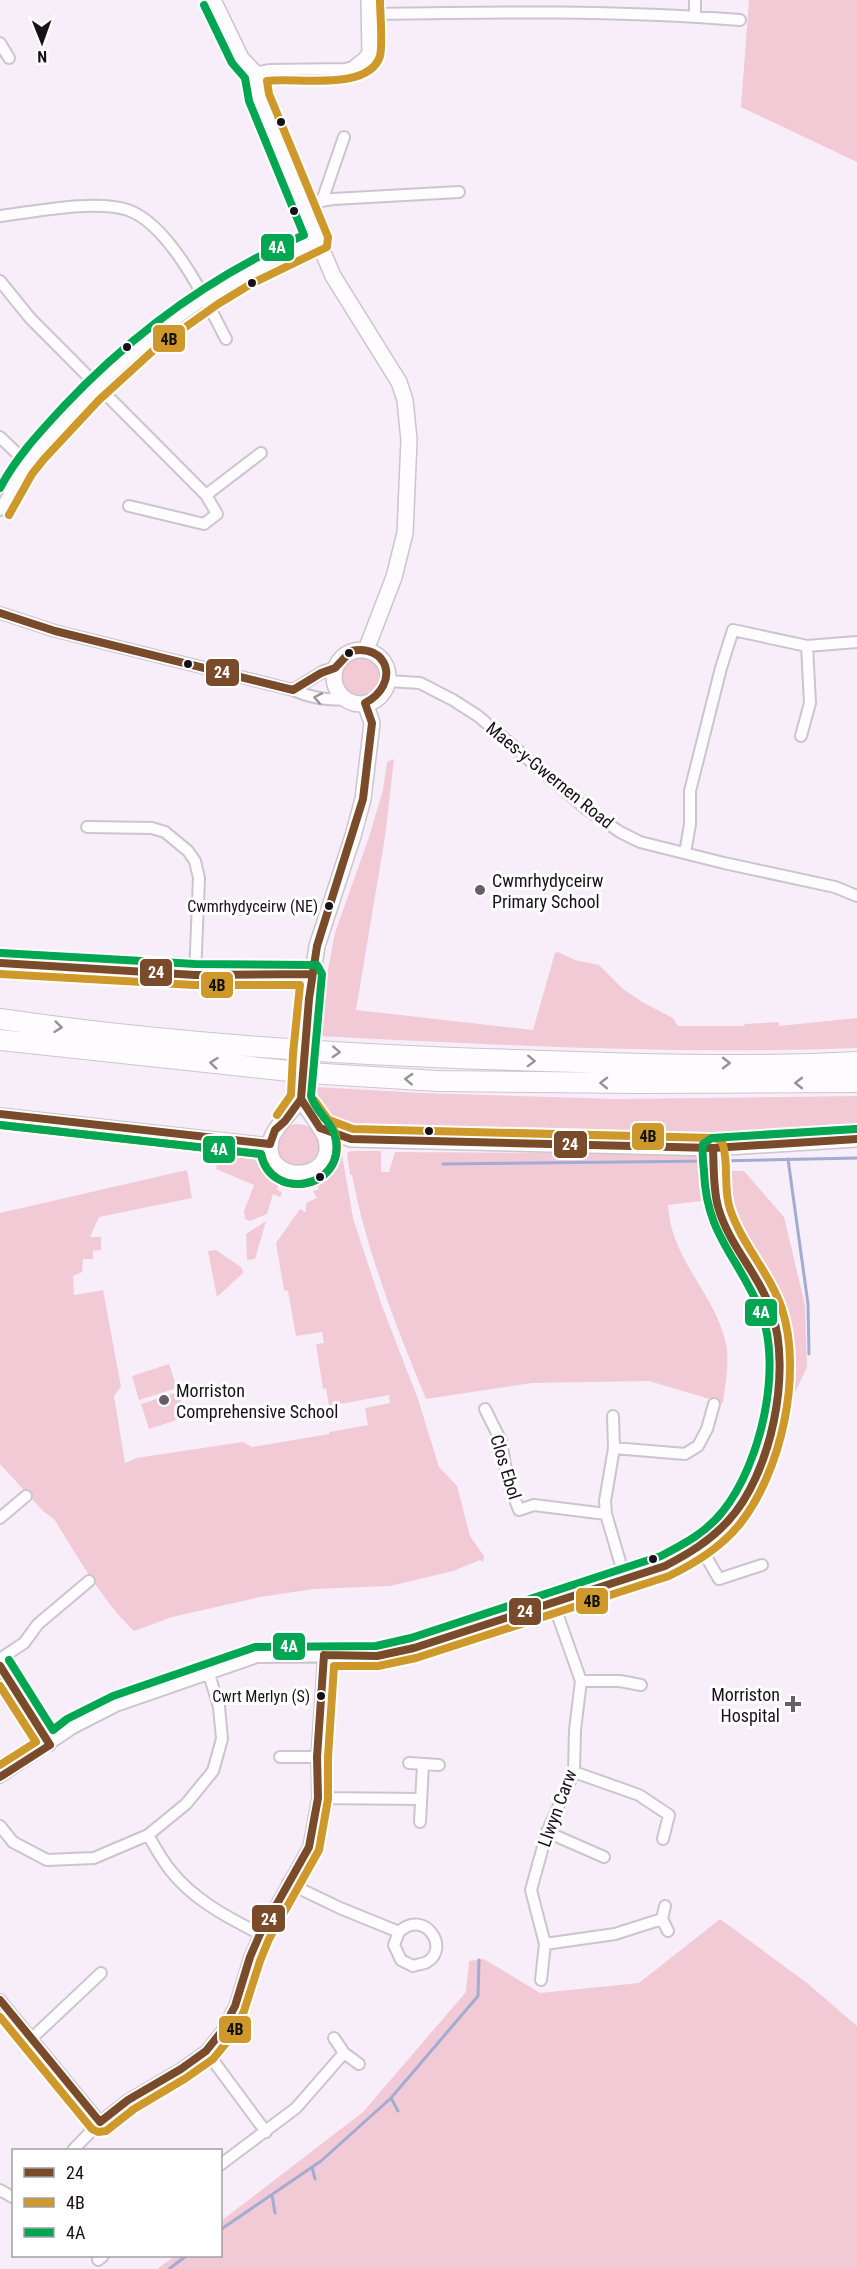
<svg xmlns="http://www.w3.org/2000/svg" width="857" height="2269" viewBox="0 0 857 2269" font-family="'Roboto Condensed',sans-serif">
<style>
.green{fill:#f2cad6}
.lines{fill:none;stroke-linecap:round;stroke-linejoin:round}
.stream{stroke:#a2abd2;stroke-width:3}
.street-casing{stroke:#ccc4ce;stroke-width:14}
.secondary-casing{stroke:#ccc4ce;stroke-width:18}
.highway-casing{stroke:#ccc4ce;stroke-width:22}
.street{stroke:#fefcfe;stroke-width:10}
.secondary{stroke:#fefcfe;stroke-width:15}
.highway{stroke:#fefcfe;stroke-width:20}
.secondary-bridge-casing{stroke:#ccc4ce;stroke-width:18;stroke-linecap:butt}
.secondary-bridge{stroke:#fefcfe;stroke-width:15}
.bus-1-casing{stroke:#fff;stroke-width:12}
.bus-2-casing{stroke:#fff;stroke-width:12}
.bus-3-casing{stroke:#fff;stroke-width:12}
.bus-1{stroke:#7a4b2a;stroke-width:8}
.bus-2{stroke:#ce992a;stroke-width:8}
.bus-3{stroke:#00a651;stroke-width:8}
.oneway{stroke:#969297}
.bus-dot{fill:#18111a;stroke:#fff;stroke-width:2}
.poi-dot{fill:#665e68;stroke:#fff;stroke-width:2}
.labels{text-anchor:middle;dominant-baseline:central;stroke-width:6;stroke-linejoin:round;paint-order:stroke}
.bus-label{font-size:16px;fill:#18111a;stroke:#fff;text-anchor:end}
.street-label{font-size:18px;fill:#18111a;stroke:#fff}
.poi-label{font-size:18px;fill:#18111a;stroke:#fff;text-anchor:start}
.line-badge{stroke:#fff;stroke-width:2}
.badge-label{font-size:16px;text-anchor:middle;font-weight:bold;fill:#fff}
.pale-badge-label{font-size:16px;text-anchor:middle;font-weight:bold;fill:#111}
</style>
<rect width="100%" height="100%" fill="#f7eef9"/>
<!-- green -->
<path class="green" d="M749,0H857V162L741,107Z
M342 677a19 19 0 1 1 38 0a19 19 0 1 1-38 0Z
M394,759L385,837L356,1010L533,1030L555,953L558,952L575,960L599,965L623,989L644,1003L673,1018L678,1026H744L745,1024L779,1022V1026L857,1018V1048C678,1055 498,1045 319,1036L322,1000L335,933L369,837L383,790L387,762Z
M316,1087L422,1093L617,1099L857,1096V1132L712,1138L463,1135L364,1129L344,1126L322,1110Z
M277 1145a21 21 0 1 1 42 0a21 21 0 1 1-42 0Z
M223,1149C266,1148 252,1168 281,1181L277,1189L282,1193L280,1197L273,1194L267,1214L250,1221L245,1219L244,1211L254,1185L216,1169L218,1158Z
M351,1151H381V1172H389L395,1152L687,1154L698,1156L705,1165L710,1200L668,1205C671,1261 716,1294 726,1344C730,1362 725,1385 723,1403L649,1381L532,1383L426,1399C396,1326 367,1253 352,1175H350L347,1153Z
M342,1155L353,1218L366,1258L382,1306L418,1399L439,1467L457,1486L470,1536L484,1556L483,1562L480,1560L453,1571L390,1586L314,1589L260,1597L172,1617L134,1631C101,1599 78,1557 54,1519L44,1512L0,1464V1213L187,1170L192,1198L99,1217L90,1237H101V1250L93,1251V1259H83L82,1272L73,1276L74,1295L103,1290L121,1387L114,1396L125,1463L136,1458L243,1442L252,1447L329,1434L330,1432L368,1425L365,1408L390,1403L389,1395L329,1406L326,1388L323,1389L316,1344L324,1343L322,1332L296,1336L288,1291L284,1290L276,1243L300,1209L306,1212V1203L317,1198L313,1191L318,1190L320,1181Z
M723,1171H744L784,1217L805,1305L807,1367L783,1418L789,1352L774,1292L738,1222Z
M266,1221L255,1259L247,1260L246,1234Z
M216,1250L242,1268L243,1273L217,1297L208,1251Z
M169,1364L177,1388L139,1400L132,1376Z
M178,1392L186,1417L149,1429L141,1404Z
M720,1919L807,1983L857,2026V2269H157L175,2256H220L221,2221L363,2112L466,1992L469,1961L484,1959L540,1993L639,1983Z"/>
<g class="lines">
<!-- stream -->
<path class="stream" d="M788,1159L808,1304L809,1354
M718,1161L857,1158
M443,1164L711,1161
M391,2098L398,2111
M312,2167L315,2179
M272,2195L275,2213
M220,2230L321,2161L391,2098L478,1996L479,1960
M169,2269L186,2256"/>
<defs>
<path id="street" d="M369,14C492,12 617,10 740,20
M695,16V0
M0,43L9,58
M255,73L269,70L345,69L357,66
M322,201L344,137
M302,204L333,199L459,192
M0,216C34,212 96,199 128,210C170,225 206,300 226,339
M0,281L30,318L206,495L217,514L204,524L129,506
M0,437L27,463
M206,495L261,453
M0,510C9,495 17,477 27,463C38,448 52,435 64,422C136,342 217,281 318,241
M0,613L55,631L293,690C309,697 327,701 345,699
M388,681L420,683L453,700L478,716L585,808L620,832L640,842L724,863L835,887L857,896
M293,690L324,671L335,668
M801,736L810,703L807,646L857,642
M87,827L152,828L165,832L188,851L195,861L199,878L195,975
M685,853L690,824V791L721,668L733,630L807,646
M0,963L195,975L312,974
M0,1114L270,1144
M485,1409L501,1441L508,1482L519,1510L534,1505L606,1514
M613,1416L614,1448L605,1501L606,1514L625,1579
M614,1448L685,1454L698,1446L707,1429L714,1404
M0,1518L26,1496
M701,1548L719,1579L762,1565
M0,1659L24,1643L38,1624L89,1581
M0,1666L50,1745
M581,1681H620L641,1685
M280,1757H317
M409,1763L439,1765
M574,1772L639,1795L669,1815L663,1839
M0,1777L73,1728L116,1706L257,1657L377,1656L414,1648L665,1566C739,1533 764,1479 776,1402C779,1377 782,1349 776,1325C766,1284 735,1254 721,1215C713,1195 715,1170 713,1148
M318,1798L421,1799
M420,1822L423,1764
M0,1826L13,1842L47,1860L94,1858L148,1835L186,1804L213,1771L222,1739L219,1707L209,1674
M547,1832L604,1857
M148,1835C155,1847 162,1860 171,1871C194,1900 227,1917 260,1934
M288,1883L340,1908L399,1932L394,1945L401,1960L413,1966C417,1964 424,1964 427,1962C451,1948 424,1908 399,1932
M665,1906L662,1919L668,1931
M545,1944L615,1934L662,1919
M541,1980L545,1944L531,1890L547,1832L574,1772L575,1730L581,1681L553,1602
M0,2000L100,2122
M32,2038L101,1973
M334,2038L344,2053L359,2064
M206,2051L266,2132
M73,2150L100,2122L128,2100L181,2069L206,2051L222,2031L235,2006L250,1957L260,1934L309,1847L318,1798L317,1757L324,1655
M220,2165L296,2108L344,2053
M0,2190L14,2198
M98,2260L103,2256"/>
<path id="secondary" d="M213,0L241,58L255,73L259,97L277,144L333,276L399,382L405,400L409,440L405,533L394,577L366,650
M357,66L365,60L370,53L369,0
M334 677a27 27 0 1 1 54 0a27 27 0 1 1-54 0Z
M309,999L317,946L353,836L363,799L372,723L365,703
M301,1099C307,1109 324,1131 326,1139C337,1184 261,1185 271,1140C273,1129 293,1110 301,1099Z
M320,1128L351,1139L713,1148L857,1139"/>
<path id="highway" d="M0,1019C171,1044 344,1055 516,1060C629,1064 745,1068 857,1062
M0,1040L308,1073L438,1081L638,1083L857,1082"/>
</defs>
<!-- street casing -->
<use href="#street" class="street-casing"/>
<!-- secondary casing -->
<use href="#secondary" class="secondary-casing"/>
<!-- highway casing -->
<use href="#highway" class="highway-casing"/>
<!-- street -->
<use href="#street" class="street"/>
<!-- secondary -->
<use href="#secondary" class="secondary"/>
<!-- highway -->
<use href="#highway" class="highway"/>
<defs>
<path id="secondary-bridge" d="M301,1099L309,999"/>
</defs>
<!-- secondary-bridge casing -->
<use href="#secondary-bridge" class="secondary-bridge-casing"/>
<!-- secondary-bridge -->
<use href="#secondary-bridge" class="secondary-bridge"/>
<defs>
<path id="bus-1" d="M0,613L55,631L293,690L321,673L335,668L351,651C388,643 401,684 365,703L372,723L363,799L317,946L309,999L301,1099L285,1121L275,1130L270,1144
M0,963L195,975L312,974
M301,1099L320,1128L351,1139L713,1148L857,1139
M0,1114L270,1144
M324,1655L377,1656L414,1648L665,1566C688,1554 710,1541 728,1521C771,1475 792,1372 772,1313C760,1275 729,1246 718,1207C713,1188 714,1168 713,1148
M0,1666L50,1745
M0,1777L50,1745
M0,2000L100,2122
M100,2122L128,2100L181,2069L206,2051L222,2031L235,2006L250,1957L260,1934L309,1847L318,1798L317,1757L324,1655"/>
<path id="bus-2" d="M9,515L32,474L44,459L99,400L156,348L218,304L251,284L327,247L328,237L269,94L267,81C295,77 369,92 380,56C383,45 380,13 380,0
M0,974L194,985H300L293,1054L291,1095L277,1115
M0,1125L261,1154C272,1203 346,1188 336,1137C334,1124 322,1112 315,1101
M0,1686L36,1742L0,1765
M0,2017L92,2129L98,2132L106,2131L134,2109L186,2078L213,2059L231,2037L244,2011L260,1961L269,1939L319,1850L328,1799V1757L334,1666H378L416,1658L669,1576C695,1563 720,1548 739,1525C781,1473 803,1374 782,1309C770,1273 742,1245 730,1209C723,1188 729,1166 723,1145C722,1140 718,1139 713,1138L353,1129L324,1118"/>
<path id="bus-3" d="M0,488C17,456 40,432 64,406C133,333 212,275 304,235L249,101L245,78L232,63L204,5
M0,1125L261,1154C270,1201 343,1190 336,1141C334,1123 316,1113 311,1096L322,974L317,965L195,964L1,953
M9,1660L53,1730L67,1719L113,1696L255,1647L376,1646L411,1638L661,1556C684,1544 707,1532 723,1511C760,1465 783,1369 761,1312C739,1257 706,1236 704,1171C703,1162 702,1152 703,1144L712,1138L856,1129"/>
</defs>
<!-- bus-1 casing -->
<use href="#bus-1" class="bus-1-casing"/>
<!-- bus-2 casing -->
<use href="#bus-2" class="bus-2-casing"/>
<!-- bus-3 casing -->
<use href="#bus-3" class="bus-3-casing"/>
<!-- bus-1 -->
<use href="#bus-1" class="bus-1"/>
<!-- bus-2 -->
<use href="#bus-2" class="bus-2"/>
<!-- bus-3 -->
<use href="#bus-3" class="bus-3"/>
</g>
<!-- one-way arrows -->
<defs><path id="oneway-chevron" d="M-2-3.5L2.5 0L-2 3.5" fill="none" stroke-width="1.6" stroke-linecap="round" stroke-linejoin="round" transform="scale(1.5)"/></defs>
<g class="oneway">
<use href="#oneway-chevron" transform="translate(318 698) rotate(-169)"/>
<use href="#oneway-chevron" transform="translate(58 1027) rotate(6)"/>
<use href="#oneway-chevron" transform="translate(336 1052) rotate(3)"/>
<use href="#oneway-chevron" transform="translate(531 1061) rotate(2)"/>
<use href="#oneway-chevron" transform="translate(214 1063) rotate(-174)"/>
<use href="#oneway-chevron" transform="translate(726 1063)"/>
<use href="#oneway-chevron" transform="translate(409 1079) rotate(-177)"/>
<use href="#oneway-chevron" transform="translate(604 1083) rotate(-179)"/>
<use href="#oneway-chevron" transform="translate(799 1083) rotate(-180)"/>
</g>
<!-- markers -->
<g class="bus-dot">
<circle cx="281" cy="122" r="5"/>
<circle cx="294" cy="211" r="5"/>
<circle cx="252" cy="283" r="5"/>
<circle cx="127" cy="347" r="5"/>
<circle cx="349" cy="653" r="5"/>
<circle cx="188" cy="664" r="5"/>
<circle cx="329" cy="906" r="5"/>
<circle cx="429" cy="1131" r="5"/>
<circle cx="320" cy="1177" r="5"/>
<circle cx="653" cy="1559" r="5"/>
<circle cx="321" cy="1696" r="5"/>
</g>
<g class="poi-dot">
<circle cx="480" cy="890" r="6"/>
<circle cx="164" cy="1400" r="6"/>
<path d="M790 1695h6v6h6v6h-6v6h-6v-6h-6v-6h6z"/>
</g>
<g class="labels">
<!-- bus labels -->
<g class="bus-label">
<text x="318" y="906">Cwmrhydyceirw (NE)</text>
<text x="310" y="1696">Cwrt Merlyn (S)</text>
</g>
<!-- street labels -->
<g class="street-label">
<text transform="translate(550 775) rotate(39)">Maes-y-Gwernen Road</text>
<text transform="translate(506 1467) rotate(73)">Clos Ebol</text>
<text transform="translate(557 1808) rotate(-70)">Llwyn Carw</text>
</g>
<!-- poi labels -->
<g class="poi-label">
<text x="492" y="880">Cwmrhydyceirw<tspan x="492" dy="21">Primary School</tspan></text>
<text x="176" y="1390">Morriston<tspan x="176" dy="21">Comprehensive School</tspan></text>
<text x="780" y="1694" text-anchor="end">Morriston<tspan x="780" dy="21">Hospital</tspan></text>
</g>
</g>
<g class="line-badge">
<rect x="260" y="233" width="35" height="29" rx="6" fill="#00a651"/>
<rect x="152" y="324" width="34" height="29" rx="6" fill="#ce992a"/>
<rect x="205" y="658" width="35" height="29" rx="6" fill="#7a4b2a"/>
<rect x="139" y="958" width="34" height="29" rx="6" fill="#7a4b2a"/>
<rect x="200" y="971" width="34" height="28" rx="6" fill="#ce992a"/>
<rect x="631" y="1122" width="34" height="29" rx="6" fill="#ce992a"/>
<rect x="553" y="1130" width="35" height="29" rx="6" fill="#7a4b2a"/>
<rect x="202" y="1135" width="34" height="29" rx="6" fill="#00a651"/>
<rect x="744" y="1298" width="34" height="29" rx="6" fill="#00a651"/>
<rect x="575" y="1587" width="34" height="28" rx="6" fill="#ce992a"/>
<rect x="508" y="1597" width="34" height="29" rx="6" fill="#7a4b2a"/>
<rect x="272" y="1632" width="34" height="29" rx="6" fill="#00a651"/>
<rect x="251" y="1904" width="35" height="29" rx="6" fill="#7a4b2a"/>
<rect x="218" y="2015" width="34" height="29" rx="6" fill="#ce992a"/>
</g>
<g class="badge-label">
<text x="277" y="253">4A</text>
<text x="222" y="678">24</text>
<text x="156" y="978">24</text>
<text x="570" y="1150">24</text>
<text x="219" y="1155">4A</text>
<text x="761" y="1318">4A</text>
<text x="525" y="1617">24</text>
<text x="289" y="1652">4A</text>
<text x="269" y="1925">24</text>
</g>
<g class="pale-badge-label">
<text x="169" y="345">4B</text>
<text x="217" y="991">4B</text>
<text x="648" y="1142">4B</text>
<text x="592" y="1607">4B</text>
<text x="235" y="2035">4B</text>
</g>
<!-- legend -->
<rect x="12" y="2149" width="210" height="108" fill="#ffffff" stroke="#a3a0a3" stroke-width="1.5"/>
<rect x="24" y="2168" width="30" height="9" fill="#7a4b2a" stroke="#a3a0a3" stroke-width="1.5"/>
<text x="66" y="2179" font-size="18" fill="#18111a">24</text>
<rect x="24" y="2198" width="30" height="9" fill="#ce992a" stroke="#a3a0a3" stroke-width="1.5"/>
<text x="66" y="2209" font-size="18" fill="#18111a">4B</text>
<rect x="24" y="2228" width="30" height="9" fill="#00a651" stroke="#a3a0a3" stroke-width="1.5"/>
<text x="66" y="2239" font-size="18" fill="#18111a">4A</text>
<!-- north arrow -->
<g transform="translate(42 42) rotate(179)" stroke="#ffffff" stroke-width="4.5" paint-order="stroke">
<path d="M0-4.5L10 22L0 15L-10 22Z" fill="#18111a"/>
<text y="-9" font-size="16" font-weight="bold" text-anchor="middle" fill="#18111a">N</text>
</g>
</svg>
